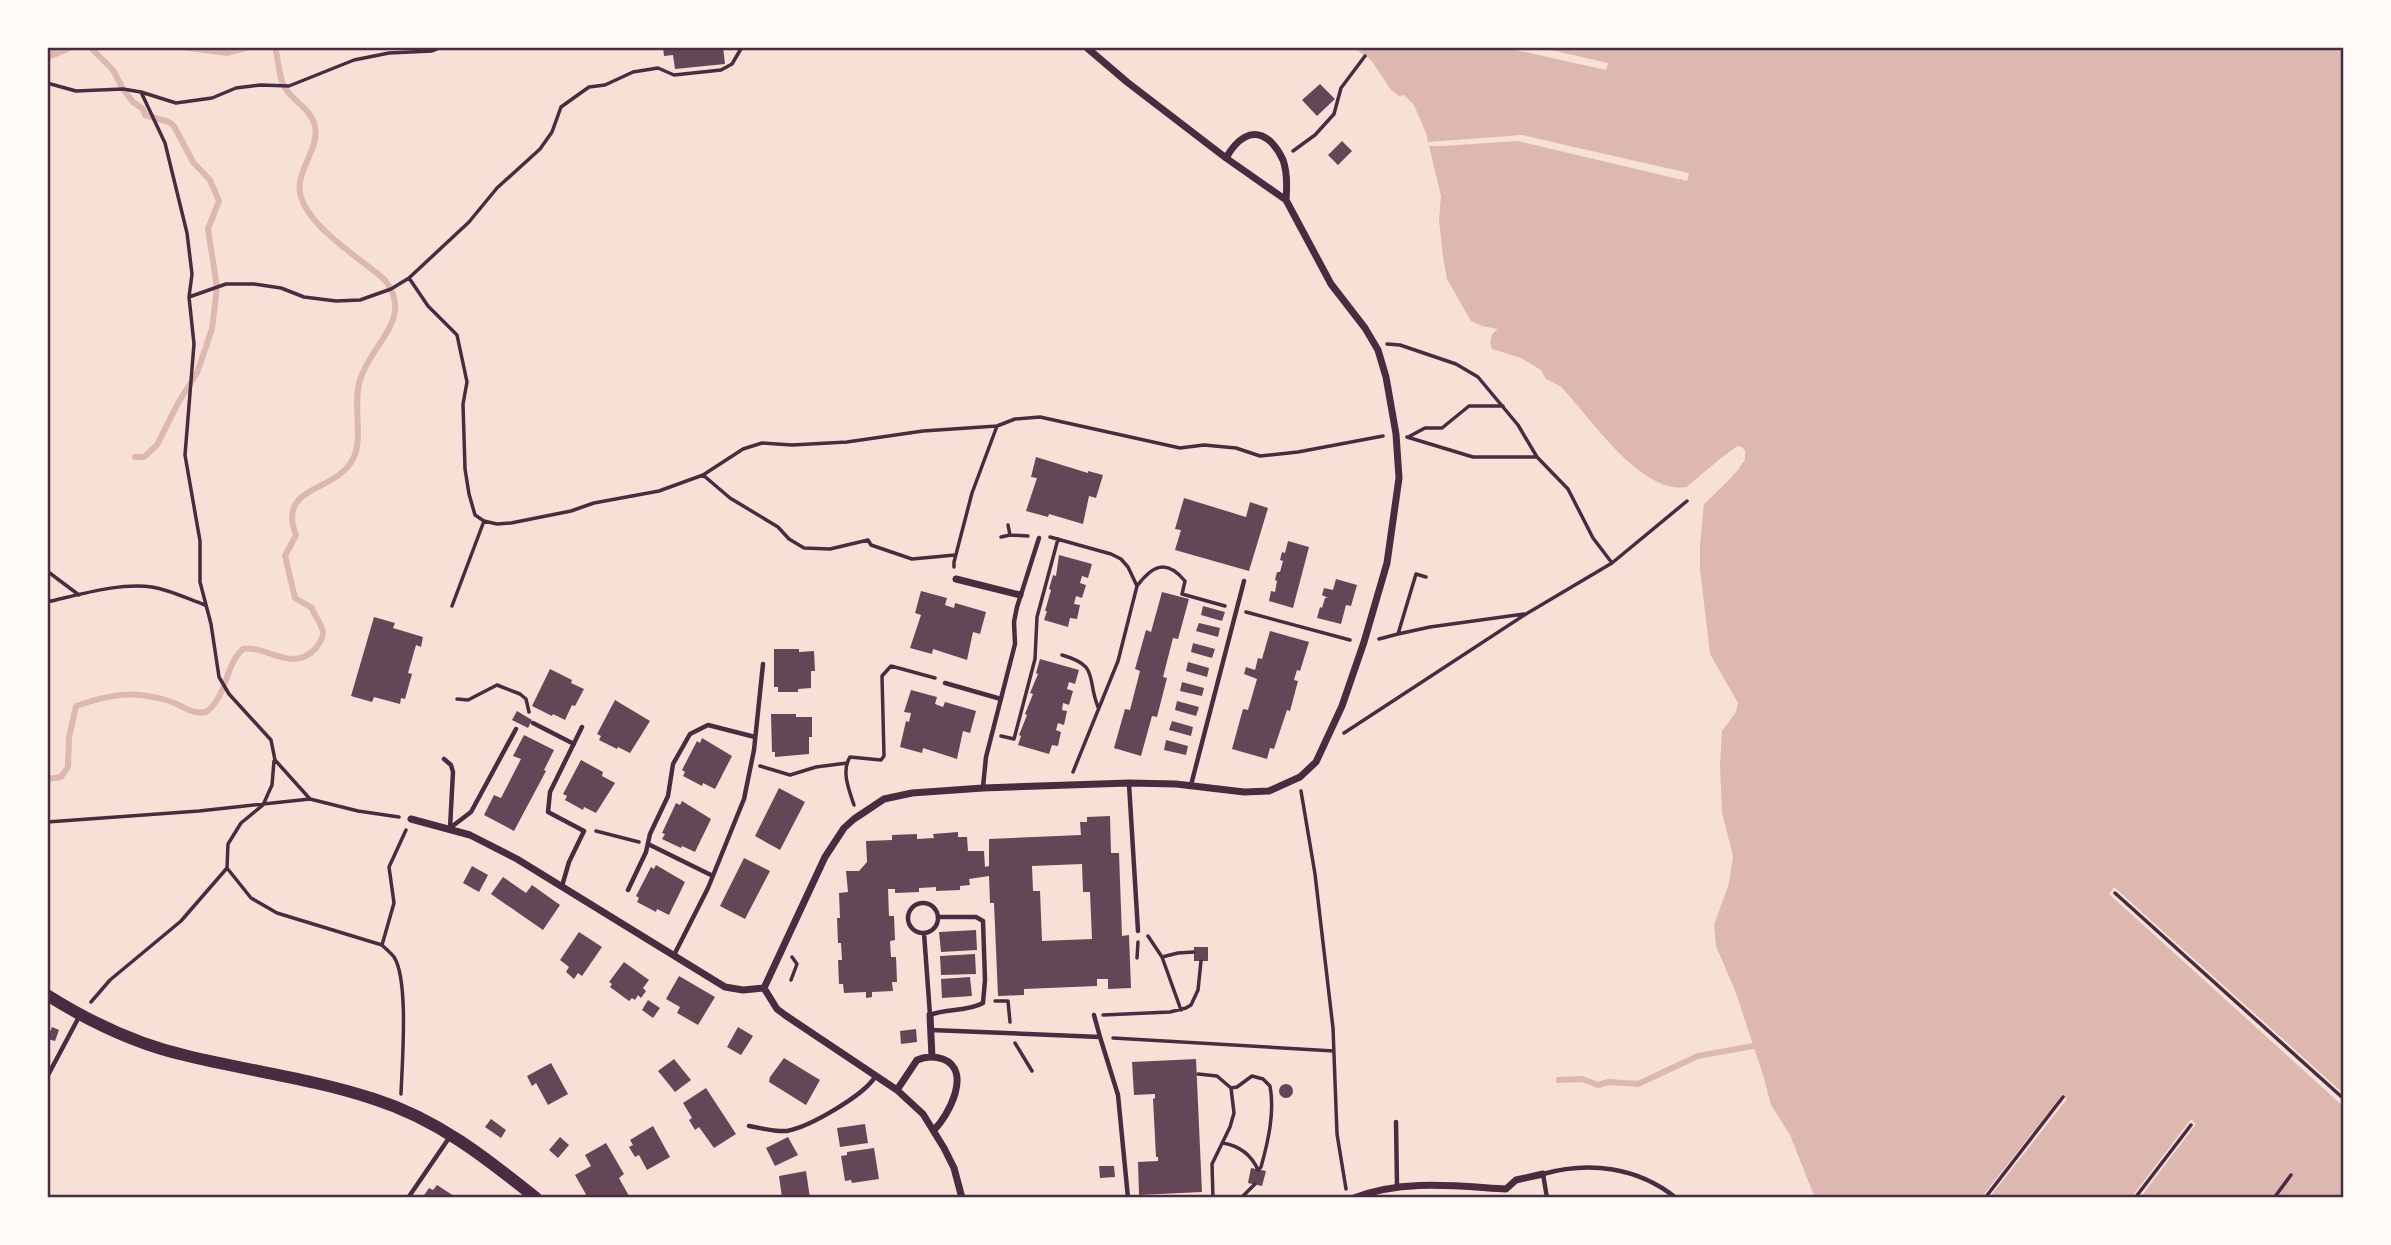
<svg xmlns="http://www.w3.org/2000/svg" width="2391" height="1245" viewBox="0 0 2391 1245" font-family="Cabin,sans-serif">
<style>
.water{fill:#dcb8b0}
.pier{fill:#f7e1d7}
.lines{fill:none;stroke-linecap:round;stroke-linejoin:round}
.stream{stroke:#dcb8b0;stroke-width:6}
.building{fill:#644757;fill-rule:evenodd}
.path{stroke:#4a2c40;stroke-width:3.5}
.service{stroke:#4a2c40;stroke-width:4.5}
.minor{stroke:#4a2c40;stroke-width:7}
.secondary{stroke:#4a2c40;stroke-width:12}
.neatline{fill:none;stroke:#4a2c40;stroke-width:2.5}
</style>
<rect width="100%" height="100%" fill="#f7e1d7"/>
<!-- water -->
<path class="water" d="M47,47H79L47,61Z
M160,47H262L227,56Z
M1353,47H2344V1198H1815L1790,1135L1771,1105L1764,1078L1736,993L1716,946L1714,925L1729,883L1733,856L1722,813L1720,765L1722,731L1736,712L1738,703L1710,654L1700,569V544L1704,504L1739,469L1745,451L1740,446C1726,451 1699,478 1685,488C1636,490 1591,417 1560,386L1546,379L1541,370L1521,358L1492,349C1488,341 1492,332 1498,329L1482,326L1471,321L1447,279L1443,257L1439,220L1441,196L1426,133L1414,105L1404,95L1399,96L1391,90L1371,60Z"/>
<!-- pier -->
<path class="pier" d="M1502,47H1538L1608,63L1606,70Z
M1522,135L1587,150L1689,173L1687,181L1518,141L1442,146H1429L1428,142Z
M1737,446L1742,447L1745,451V460L1728,481L1704,504L1701,502L1703,498L1726,478L1742,459L1743,455L1740,450L1734,451L1688,490L1684,492L1677,488L1687,487Z
M2114,887L2344,1094V1107L2109,894Z
M2062,1095L2067,1099L1989,1198H1981Z
M2191,1119L2196,1124L2140,1198H2131Z"/>
<g class="lines">
<!-- stream -->
<path class="stream" d="M90,47L113,70L123,89L133,102L143,109L145,115L169,122L174,126L193,162L210,180L219,201L208,229L217,287L212,329L197,373L178,403L157,445L144,457H135
M47,779L61,777L68,767L69,737L76,706C111,694 133,690 169,701C183,705 190,715 206,712C228,696 224,666 243,649C267,645 293,674 316,648C319,644 323,638 323,633C323,625 314,616 312,608L295,598L285,556L296,535C276,485 336,493 353,459C364,438 352,406 360,380C371,343 415,319 385,280C361,258 293,219 300,182C303,163 319,145 315,126C311,109 294,102 285,88C279,79 279,63 276,52
M1559,1080L1582,1079L1598,1085L1609,1082L1638,1084L1698,1056L1753,1046"/>
</g>
<!-- building -->
<path class="building" d="M663,47H723L725,64L675,69L673,55L664,56Z
M1320,84L1335,99L1317,116L1302,100Z
M1342,141L1352,151L1338,165L1328,155Z
M1036,457L1088,473V471L1103,475L1096,498L1089,496L1083,524L1049,514L1048,517L1026,511L1037,478L1031,477Z
M1184,498L1246,517L1250,502L1268,508L1249,571L1175,550L1181,530L1175,529Z
M1288,541L1309,547L1293,608L1269,601L1271,591L1275,592L1277,581L1275,580L1277,572H1280L1283,561L1280,560L1282,552L1285,553Z
M1059,555L1092,564L1088,578L1082,576L1080,583L1086,585L1082,598L1076,596L1074,604L1080,605L1077,619L1070,618L1068,627L1044,620L1047,611H1045L1051,590L1049,589L1053,575L1056,576Z
M1336,579L1357,585L1351,606L1346,605L1341,624L1317,618L1320,607L1322,608L1325,598H1328L1322,595L1324,588L1333,590Z
M921,591L947,598L945,605L954,608L955,603L986,612L980,634L973,632L967,660L933,649L932,654L910,648L921,615L915,613Z
M1162,592L1189,599L1178,639L1173,638L1163,677L1167,678L1157,717L1152,716L1141,756L1114,748L1125,709L1130,710L1140,671L1135,669L1146,630L1151,632Z
M1203,606L1225,612L1222,621L1201,615Z
M374,617L395,623L393,628L423,637L421,647L416,645L408,673L412,674L405,699L401,698L400,704L374,697L372,702L351,696Z
M1199,623L1220,628L1218,637L1196,631Z
M1270,631L1309,642L1300,671L1297,670L1294,680L1298,681L1290,711L1287,710L1274,749L1270,748L1267,759L1232,749L1243,709L1248,710L1257,679L1244,674L1246,667L1255,670L1258,658L1262,659Z
M1193,643L1215,649L1212,658L1191,652Z
M774,649H799V652L814,651L815,671H811V688L798,689V692H778V687H774Z
M1040,659L1079,670L1075,684L1069,682L1067,689L1073,691L1069,705L1063,703L1062,710L1067,711L1064,725L1058,723L1056,730L1061,732L1058,746L1052,745L1049,754L1018,745L1021,736L1019,735L1027,715L1025,714L1033,694L1030,693L1038,674L1036,673Z
M1188,662L1209,668L1207,677L1186,671Z
M550,669L572,680L571,683L584,689L575,706L572,705L565,720L553,714L552,716L532,706Z
M1182,682L1204,688L1202,696L1180,691Z
M911,690L937,697L935,704L943,707L945,702L976,711L970,733L963,731L957,759L923,748L922,753L900,747L906,721L909,722L911,713L904,712Z
M615,700L650,721L630,753L618,747L617,749L599,740L601,736L597,734Z
M1177,701L1199,707L1196,716L1175,710Z
M517,711L532,720L528,728L512,720Z
M771,714H796V717H812V737H809V754L775,757V752H772Z
M1172,721L1193,727L1191,736L1169,730Z
M524,735L554,750L544,770L546,771L514,831L484,815L494,795L501,798L521,759L513,756Z
M702,738L732,756L715,789L703,783L702,786L683,776L685,772L682,770L697,741L700,743Z
M1166,740L1188,746L1186,755L1164,750Z
M581,760L603,772L602,776L615,783L596,813L584,807L583,810L565,800L567,796L563,794Z
M779,788L805,802L780,850L755,836Z
M682,801L711,819L695,852L682,846L681,848L662,839L665,834L662,833L676,803L680,805Z
M1110,816L1111,853H1119L1122,936L1129,935L1131,988L1108,989V979H1097V986L1024,989V995L998,996L994,903H990L989,876L969,879L970,885L960,886V890L936,891V887L919,888V892L895,893V889H888L889,916H894L895,940L890,941L891,957H896L897,982H892L893,991L872,992V997L866,998V992L844,993L843,984H839L838,960H842L841,943H838L837,918H840L839,893L848,892L846,871H859L867,862L866,841L892,840V835L917,834V839L934,838L933,834L958,832V837H967L968,851H984L985,867L989,866V839L1081,835L1080,822H1087V817ZM1082,864L1083,892H1090L1092,939L1042,941L1040,891H1033L1032,866Z
M744,858L770,871L745,919L720,906Z
M656,865L685,882L669,915L657,909L656,912L637,902L639,898L636,896L651,867L654,869Z
M472,866L488,875L479,892L463,883Z
M503,877L526,893L532,885L560,905L543,930L491,894Z
M976,930L977,950L941,952L939,932Z
M579,932L602,947L582,976L578,973L574,979L566,972L569,967L560,960Z
M1194,947H1208V961H1194Z
M975,954L976,974L941,975L940,956Z
M624,962L649,980L643,988L646,991L641,998L638,995L635,1000L632,998L629,1001L610,987L612,984L609,982Z
M679,976L715,997L698,1025L677,1013L680,1007L666,999Z
M970,977L972,996L942,998L941,979Z
M648,1000L660,1008L653,1018L642,1010Z
M52,1027L59,1030L55,1041L47,1039Z
M738,1027L753,1036L741,1055L727,1047Z
M916,1029L917,1042L901,1044L900,1031Z
M784,1058L820,1080L806,1105L769,1082L770,1077Z
M674,1059L691,1080L675,1092L658,1071Z
M1196,1059L1202,1192L1139,1195L1138,1162L1158,1161V1157H1156L1153,1099L1155,1098V1094L1134,1095L1132,1062Z
M551,1063L568,1094L548,1105L536,1083L532,1086L527,1076Z
M1279 1091a7 7 0 1 1 14 0a7 7 0 1 1-14 0Z
M706,1088L736,1134L714,1148L699,1127L695,1130L689,1120L692,1118L683,1103Z
M491,1119L506,1130L501,1138L485,1127Z
M865,1124L868,1143L840,1147L837,1128Z
M653,1126L670,1157L647,1170L639,1155L635,1157L629,1147L633,1145L630,1140Z
M560,1137L569,1145L558,1158L549,1150Z
M788,1137L798,1155L775,1166L766,1148Z
M606,1143L624,1174L619,1178L629,1196L625,1198H588L575,1175L591,1166L585,1155Z
M874,1148L879,1179L852,1183L851,1180L845,1181L841,1156L847,1155V1152Z
M1099,1166H1114L1115,1177L1100,1178Z
M1251,1168L1266,1171L1262,1186L1248,1183Z
M806,1171L810,1198H782L779,1176Z
M437,1185L457,1198H422L429,1188L433,1190Z"/>
<g class="lines">
<!-- path -->
<path class="path" d="M495,47H497
M47,83L76,91L123,89L141,92L176,103L212,98L236,88L261,85L289,86L354,60L389,53L432,51L442,47
M141,92L165,143L187,233L192,274L189,297L194,344L185,455L200,541V582L211,624L219,677L229,694L271,740L275,760L310,799
M1293,151L1315,135L1334,114L1341,88L1365,56
M409,278L428,306L457,335L467,382L463,404L465,469L469,494L475,515L484,521L497,524L511,523L571,511L594,503L659,491L703,475
M189,297L226,284H254L281,288L304,297L336,301L360,300L391,289L409,278L469,222L497,188L540,149L552,132L561,107L589,87L605,85L633,72L658,68L674,75L721,70L732,64L742,47
M1387,344L1400,345L1456,364L1478,377L1518,425L1537,457
M1410,436L1425,428H1442L1469,406H1503
M1407,437L1473,457H1537L1568,489L1593,538L1612,563
M1008,525L1010,535L1028,536
M1001,537L1010,535
M1050,537L1111,554L1121,559L1128,567L1137,586L1118,661L1073,772
M955,555L912,559L871,545L868,540L830,549L804,548L789,539L778,527L730,498L703,475L743,449L762,443L792,445L847,442L923,431L997,426
M954,567V562L972,493L997,426L1015,419L1040,417L1180,448L1204,445L1236,448L1260,456L1298,452L1383,436
M47,571L79,595
M1137,586C1152,566 1166,558 1185,581L1182,594L1225,606
M47,602C78,595 121,582 152,587C170,590 188,599 205,605
M452,606L484,521
M1246,612L1350,640
M1398,634L1430,627L1524,614
M1379,639L1398,634L1416,574L1426,577
M1062,655C1100,666 1086,677 1098,707
M457,699L468,700L497,685L520,694L526,699L529,712
M1344,733L1526,614L1612,563L1687,501
M1001,736L1014,739L1035,659L1037,617L1058,539
M760,766L790,775L816,767L847,763
M1301,791L1315,874L1333,1028L1337,1134L1346,1189
M854,805C849,790 841,771 850,757L881,760L884,756L882,676L891,666L935,678
M47,822L199,811L310,799L358,811L399,817
M596,831L639,842
M227,868L251,898L277,913L382,945C386,949 391,953 394,957C409,980 402,1064 401,1094
M2115,893L2344,1099
M1148,936L1162,957L1181,1010
M382,945L394,903L389,867L406,830
M1162,957L1178,953L1194,952
M1137,958L1138,942
M791,980L797,964L792,957
M995,1001H1008L1010,1022
M91,1002L110,980L181,921L227,868L228,844L241,823L263,805L272,785L274,761
M1103,1015L1170,1012L1186,1008L1191,1005L1198,990L1201,961
M1113,1038L1334,1051
M1015,1043L1032,1071
M1198,1074L1217,1076L1231,1088L1237,1087L1252,1076L1263,1079L1270,1086C1275,1112 1268,1142 1261,1167L1258,1170
M1223,1143C1240,1146 1251,1154 1258,1170
M1213,1198L1212,1164L1230,1127L1234,1113L1231,1088
M1241,1198L1255,1184
M1985,1198L2063,1097
M2135,1198L2191,1125
M2274,1198L2291,1175"/>
<!-- service -->
<path class="service" d="M945,683L1001,699
M533,723L574,744
M444,759L451,765L453,772L450,828
M1129,784L1138,931
M1191,785L1244,581
M983,787L986,757L1015,644L1014,622L1017,607L1039,538
M450,828L471,812L516,729
M648,844L713,876
M562,886L569,862L584,831L548,812L550,792L582,727
M628,890L646,852L650,834L668,796L673,764L690,734L708,725L755,737
M908 918a15 15 0 1 1 30 0a15 15 0 1 1-30 0Z
M924,933L930,1015C947,1008 967,1012 983,1003L985,980L983,921L976,917H938
M674,955L708,888L744,799L754,750L763,664
M1094,1015L1100,1037
M931,1030L1100,1037L1118,1095L1128,1198
M47,1077L80,1015
M1396,1122L1397,1186
M749,1126C761,1128 774,1132 787,1131C809,1127 863,1096 875,1077
M408,1198L449,1138
M1547,1198L1543,1174C1589,1161 1638,1167 1676,1198"/>
<!-- minor -->
<path class="minor" d="M1226,158C1235,142 1251,125 1270,141C1275,146 1280,153 1283,160C1287,171 1287,188 1286,200
M956,579L1020,595
M411,819L470,835L517,859L725,987L743,990L764,988
M764,988L825,857L844,828L854,819L884,799L912,793L983,788L1129,783L1176,784L1244,792L1269,791L1300,777L1316,762L1342,706L1364,642L1387,563L1399,478L1396,434L1386,377L1378,350L1365,328L1331,284L1286,200L1226,158L1127,82L1086,47
M764,988L777,1009L785,1015L897,1090L923,1114L944,1148L954,1168L962,1198
M930,1015L932,1057
M897,1090L917,1060C926,1056 934,1056 943,1059C973,1071 948,1116 934,1130
M1354,1198C1403,1179 1455,1186 1506,1189L1516,1180L1543,1174"/>
<!-- secondary -->
<path class="secondary" d="M47,995C90,1022 138,1045 188,1056C250,1071 313,1079 374,1099C437,1119 485,1157 536,1198"/>
</g>
<!-- border -->
<rect width="2391" height="1245" fill="none" stroke="#fffaf5" stroke-width="98"/>
<rect x="49" y="49" width="2293" height="1147" class="neatline"/>
</svg>
